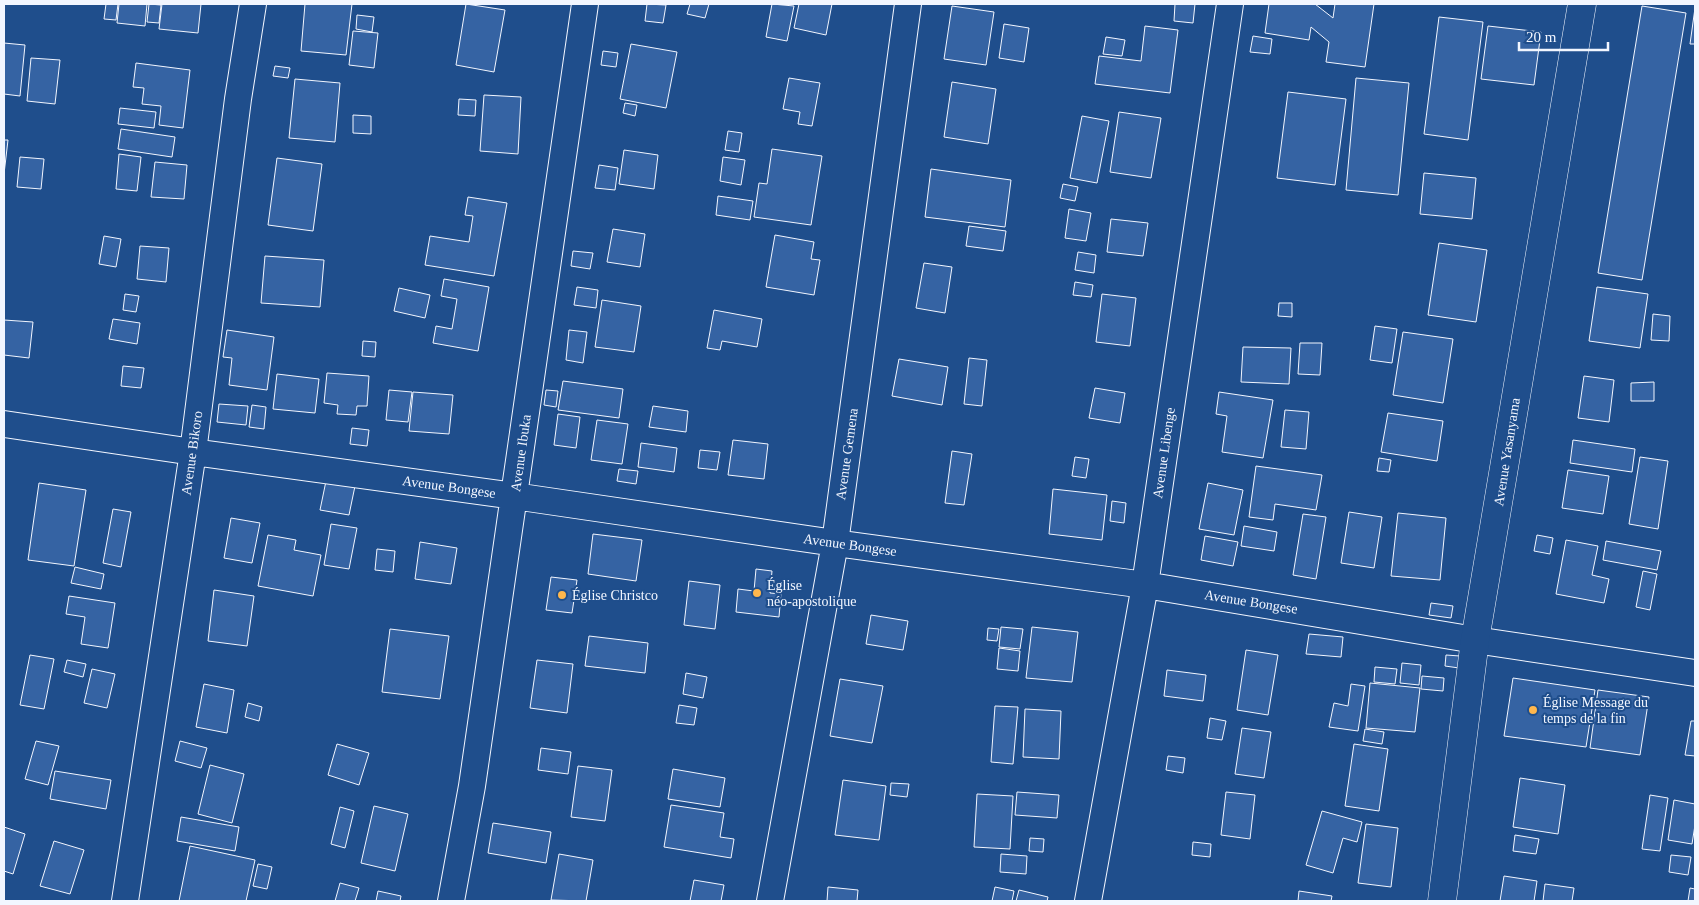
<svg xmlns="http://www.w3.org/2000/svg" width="1699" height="905" viewBox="0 0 1699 905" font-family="'Times New Roman',serif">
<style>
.building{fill:#3563a3;stroke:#f2f6ff}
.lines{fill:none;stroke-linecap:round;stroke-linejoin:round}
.street-casing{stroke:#f2f6ff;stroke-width:28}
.secondary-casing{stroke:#f2f6ff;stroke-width:29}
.street{stroke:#1f4e8c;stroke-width:26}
.secondary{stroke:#1f4e8c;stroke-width:28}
.poi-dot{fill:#ffb74d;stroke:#1f4e8c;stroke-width:2}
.labels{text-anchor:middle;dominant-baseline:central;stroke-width:4;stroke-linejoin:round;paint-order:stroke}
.street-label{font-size:14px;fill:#f2f6ff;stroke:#1f4e8c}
.poi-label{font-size:14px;fill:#f2f6ff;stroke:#1f4e8c;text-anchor:start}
</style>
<rect width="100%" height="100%" fill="#1f4e8c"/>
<!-- building -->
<path class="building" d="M106,4H118L116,20L104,19Z
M119,4H147L145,26L117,23Z
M149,4L161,5L159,23L147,22Z
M162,4H201L198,33L159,29Z
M305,4H352L346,55L301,51Z
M466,4L505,10L494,72L456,65Z
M647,4L666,5L663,23L645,21Z
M690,4H709L705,18L687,14Z
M772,4L794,6L787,41L766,37Z
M799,4H832L826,35L794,28Z
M1175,4H1195L1193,23L1174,21Z
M1269,4H1315L1333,18L1335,4H1374L1365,67L1326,62L1329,42L1311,27L1309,40L1265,33Z
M952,6L994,12L986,65L944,59Z
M1642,6L1686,13L1642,280L1598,273Z
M1695,8V44H1690Z
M357,15L374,17L372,32L356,29Z
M1439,17L1483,22L1468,140L1424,134Z
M1004,24L1029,28L1024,62L999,58Z
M1145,26L1178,30L1170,93L1095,84L1099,56L1141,61Z
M1488,26L1541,32L1534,85L1481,79Z
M353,31L378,33L374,68L349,65Z
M1253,36L1272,39L1270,54L1250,52Z
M1106,37L1125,40L1122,56L1103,54Z
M4,43L25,45L20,96L4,94Z
M631,44L677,52L666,108L620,99Z
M603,51L618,53L616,67L601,65Z
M31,58L60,60L55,104L27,101Z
M136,63L190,70L183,128L159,125L161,106L142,104L144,88L133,87Z
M275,66L290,68L288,78L273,76Z
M789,78L820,83L812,126L798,124L800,112L783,109Z
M1356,78L1409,83L1398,195L1346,190Z
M295,79L340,83L335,142L289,138Z
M952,82L996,89L988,144L944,137Z
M1288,92L1346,99L1335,185L1277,178Z
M484,95L521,97L518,154L480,151Z
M459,99L476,100L475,116L458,115Z
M625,103L637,105L635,116L623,113Z
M120,108L156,112L154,128L118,124Z
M1119,112L1161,118L1151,178L1110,172Z
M353,115L371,116V134L353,133Z
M1082,116L1109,121L1097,183L1070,178Z
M121,129L175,137L172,157L118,149Z
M728,131L742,133L739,152L725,150Z
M4,140H8L4,174Z
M772,149L822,156L811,225L754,217L759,183L767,184Z
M624,150L658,155L654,189L619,184Z
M119,154L141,157L137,191L116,189Z
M20,157L44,159L41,189L17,187Z
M723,157L745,160L741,185L720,181Z
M277,158L322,164L313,231L268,225Z
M155,162L187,165L184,199L151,197Z
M599,165L618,168L615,190L595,188Z
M931,169L1011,180L1005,227L925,217Z
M1424,173L1476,178L1472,219L1420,214Z
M1063,184L1078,187L1075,201L1060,198Z
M718,196L753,201L750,220L716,215Z
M468,197L507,203L494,276L425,265L430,236L469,242L473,216L465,215Z
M1069,209L1091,213L1086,241L1065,238Z
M1111,219L1148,223L1143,256L1107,252Z
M969,226L1006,231L1003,251L966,246Z
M613,229L645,234L640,267L607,262Z
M775,235L814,242L811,259L820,260L814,295L766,287Z
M104,236L121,239L116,267L99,264Z
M1439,243L1487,250L1476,322L1428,315Z
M140,246L169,248L166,282L137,279Z
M573,251L593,253L590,269L571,266Z
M1078,252L1096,255L1094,273L1075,270Z
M265,256L324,260L320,307L261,303Z
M924,263L952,267L945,313L916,308Z
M444,279L489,287L478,351L433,343L436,326L452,329L457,299L441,296Z
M1075,282L1093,285L1091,297L1073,295Z
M577,287L598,290L596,308L574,305Z
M1597,287L1648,294L1640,348L1589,341Z
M399,288L430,295L425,318L394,311Z
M125,294L139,296L136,312L123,310Z
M1102,294L1136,298L1130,346L1096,342Z
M602,300L641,306L634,352L595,347Z
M1279,303H1292V317L1278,316Z
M714,310L762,319L757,347L722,341L720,350L707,348Z
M1653,314L1670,316L1669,341L1651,340Z
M113,319L140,323L137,344L109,339Z
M4,320L33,322L29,358L4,355Z
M1375,326L1397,329L1392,363L1370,360Z
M227,330L274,337L267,390L229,385L232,358L223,357Z
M569,330L587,332L583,363L566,360Z
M1403,332L1453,339L1443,403L1393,395Z
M363,341L376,342L375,357L362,356Z
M1300,343H1322L1320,375L1298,374Z
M1243,347L1291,348L1289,384L1241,382Z
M969,358L987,360L982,406L964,404Z
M899,359L948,367L942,405L892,396Z
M123,366L144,368L141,388L121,386Z
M327,373L369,376L367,406H357L356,415L337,414L338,405L324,403Z
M277,374L319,379L315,413L273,409Z
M1584,376L1614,380L1609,422L1578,418Z
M563,381L623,389L619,418L558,410Z
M1654,382V401H1631V383Z
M1095,388L1125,393L1120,423L1089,418Z
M389,390L412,392L408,422L386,420Z
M546,390L558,391L556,407L544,405Z
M413,392L453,395L449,434L409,431Z
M1219,392L1273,400L1263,458L1222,452L1227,416L1216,414Z
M219,404L248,406L246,425L217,422Z
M252,405L266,407L264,429L249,427Z
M653,406L688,411L686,432L649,427Z
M1285,410L1309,412L1306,449L1281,447Z
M1388,413L1443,421L1437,461L1381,452Z
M558,414L580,417L576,448L554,445Z
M597,420L628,424L622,464L591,460Z
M352,428L369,430L367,446L350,444Z
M733,440L768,444L764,479L728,475Z
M1573,440L1635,449L1632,472L1570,463Z
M641,443L677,448L674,472L638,467Z
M700,450L720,452L717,470L698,468Z
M952,451L972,454L964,505L945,503Z
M1075,457L1089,459L1086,478L1072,476Z
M1640,457L1668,461L1658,529L1629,524Z
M1379,458L1391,460L1389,472L1377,471Z
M1256,466L1322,475L1316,510L1275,504L1273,520L1249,517Z
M619,469L638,471L636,484L617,481Z
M1568,470L1609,476L1603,514L1562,508Z
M326,481L355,486L349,515L320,510Z
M39,483L86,490L74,566L28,560Z
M1208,483L1243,490L1234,535L1199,529Z
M1053,489L1107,495L1102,540L1049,534Z
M1112,501L1126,503L1124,523L1110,521Z
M113,509L131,512L121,567L103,563Z
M1349,512L1382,517L1374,568L1341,563Z
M1398,513L1446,518L1440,580L1391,576Z
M1303,514L1326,517L1316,579L1293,575Z
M231,518L260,523L252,563L224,558Z
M331,524L357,528L349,569L324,565Z
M1244,526L1277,532L1274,551L1241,546Z
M593,534L642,540L636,581L588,574Z
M268,535L296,540L294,550L321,555L313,596L258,586Z
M1537,535L1553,538L1550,554L1534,551Z
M1205,536L1238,542L1233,566L1201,560Z
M1566,540L1598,546L1592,575L1609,579L1604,603L1556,594Z
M1606,541L1661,551L1657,570L1603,560Z
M420,542L457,548L451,584L415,579Z
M377,549L395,551L393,572L375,570Z
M75,567L104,574L101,589L71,583Z
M756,569L772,571L770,593L781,594L779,617L736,612L738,589L754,591Z
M1643,571L1657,574L1650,610L1636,607Z
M551,577L577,580L572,613L546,610Z
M689,581L720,585L715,629L684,625Z
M214,590L254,596L247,646L208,641Z
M69,596L115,603L108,648L81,644L85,617L66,614Z
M1431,603L1453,606L1451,618L1429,615Z
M871,615L908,621L903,650L866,644Z
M1001,627L1023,629L1020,649L999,647Z
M1032,627L1078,632L1072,682L1026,678Z
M988,628L999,629L997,641L987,640Z
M390,629L449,636L440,699L382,692Z
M1309,634L1343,637L1341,657L1306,654Z
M589,636L648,643L645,673L585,666Z
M999,648L1020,651L1018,671L997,669Z
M1246,650L1278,655L1268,715L1237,710Z
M30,655L54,659L44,709L20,705Z
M1446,655L1460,656L1459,668L1445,666Z
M67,660L86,664L83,677L64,672Z
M537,660L573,664L567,713L530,708Z
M1402,663L1421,665L1419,685L1400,683Z
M1375,667L1397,669L1395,684L1374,682Z
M92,669L115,674L107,708L84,703Z
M1167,670L1206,675L1203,701L1164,696Z
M686,673L707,677L703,698L683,694Z
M1422,676L1444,678L1443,691L1421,689Z
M1513,678L1595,690L1586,747L1504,736Z
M840,679L883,686L872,743L830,736Z
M1370,683L1420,688L1415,732L1366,728Z
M204,684L234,690L227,733L196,727Z
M1351,684L1365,686L1358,731L1329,727L1334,703L1348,706Z
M1598,690L1649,697L1640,755L1590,748Z
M248,703L262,707L259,721L245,717Z
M679,705L697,708L694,725L676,723Z
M995,706L1018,707L1013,764L991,762Z
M1025,709L1061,711L1059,759L1023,757Z
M1210,718L1226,721L1222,740L1207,738Z
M1691,721H1695V756L1685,755Z
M1242,728L1271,732L1264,778L1235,774Z
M1365,729L1384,732L1382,744L1363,741Z
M36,741L59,746L48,785L25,779Z
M180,741L207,748L201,768L175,761Z
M337,744L369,753L359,785L328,775Z
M1354,744L1388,749L1379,811L1345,806Z
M541,748L571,752L568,774L538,770Z
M1168,756L1185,758L1183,773L1166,770Z
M210,765L244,774L232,823L198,814Z
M578,766L612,770L605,821L571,817Z
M673,769L725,778L720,807L668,799Z
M55,771L111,780L106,809L50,799Z
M1520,778L1565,785L1558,834L1513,827Z
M843,780L886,786L879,840L835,835Z
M891,783L909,784L907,797L890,795Z
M1017,792L1059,795L1057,818L1015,815Z
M1226,792L1255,795L1250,839L1221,835Z
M977,794L1013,796L1010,849L974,847Z
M1650,795L1668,798L1660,851L1642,849Z
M1674,800L1695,804V825L1692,844L1668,840Z
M671,805L724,813L720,837L734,839L731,858L664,847Z
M374,806L408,814L395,871L361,863Z
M340,807L354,811L345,848L331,844Z
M1322,811L1362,822L1357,842L1343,838L1333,873L1306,865Z
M181,817L239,827L235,851L177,841Z
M493,823L551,832L546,863L488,853Z
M1366,824L1398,828L1391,887L1358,883Z
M4,827L25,834L13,874L4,871Z
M1515,835L1539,839L1536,854L1513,851Z
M1030,838L1044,839L1043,852L1029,851Z
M54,841L84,850L70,894L40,886Z
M1193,842L1211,844L1210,857L1192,855Z
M190,846L255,860L246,901H179Z
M559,854L593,860L586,901L551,900Z
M1001,854L1027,856L1026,874L1000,872Z
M1671,855L1691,857L1688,875L1669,872Z
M258,864L272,867L267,889L253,886Z
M1504,876L1537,881L1534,901H1500Z
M694,880L724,885L721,901H690Z
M340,883L359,888L355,901H335Z
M1545,884L1574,888L1572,901H1543Z
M828,887L858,890L857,901H827Z
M995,887L1014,891L1012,901H992Z
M1690,888L1695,889V901H1688Z
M1019,890L1048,897L1047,901H1016Z
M378,891L401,896L400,901H376Z
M1299,891L1332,896L1331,901H1298Z"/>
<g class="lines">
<defs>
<path id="street" d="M4,424L193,452L514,496L835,543L1145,585L1475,640L1695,673
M125,901L193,452L238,99L253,4
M451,901L472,786L585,4
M770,901L835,543L908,4
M1088,901L1145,585L1230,4"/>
<path id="secondary" d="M1442,901L1475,640L1582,4"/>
</defs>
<!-- street casing -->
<use href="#street" class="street-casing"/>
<!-- secondary casing -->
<use href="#secondary" class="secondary-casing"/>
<!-- street -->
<use href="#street" class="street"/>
<!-- secondary -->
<use href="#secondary" class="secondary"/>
</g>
<!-- markers -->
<g class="poi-dot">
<circle cx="757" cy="593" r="5"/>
<circle cx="562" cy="595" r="5"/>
<circle cx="1533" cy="710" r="5"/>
</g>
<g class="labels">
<!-- street labels -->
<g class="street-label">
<text transform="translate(1507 452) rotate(-81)">Avenue Yasanyama</text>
<text transform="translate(192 453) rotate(-82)">Avenue Bikoro</text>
<text transform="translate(521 453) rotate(-82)">Avenue Ibuka</text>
<text transform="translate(1164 453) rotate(-82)">Avenue Libenge</text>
<text transform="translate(847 454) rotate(-82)">Avenue Gemena</text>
<text transform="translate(449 487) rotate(8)">Avenue Bongese</text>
<text transform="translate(850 545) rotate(8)">Avenue Bongese</text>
<text transform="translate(1251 602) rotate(9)">Avenue Bongese</text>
</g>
<!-- poi labels -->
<g class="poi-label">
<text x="767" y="585">Église<tspan x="767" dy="16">néo-apostolique</tspan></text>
<text x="572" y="595">Église Christco</text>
<text x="1543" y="702">Église Message du<tspan x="1543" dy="16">temps de la fin</tspan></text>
</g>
</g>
<!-- border -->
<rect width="1699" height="905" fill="none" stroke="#f2f6ff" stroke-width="10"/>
<!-- scale -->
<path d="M1519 42v8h89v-8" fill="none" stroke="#f2f6ff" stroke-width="2.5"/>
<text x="1526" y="42" font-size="15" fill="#f2f6ff" stroke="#1f4e8c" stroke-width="4" paint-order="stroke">20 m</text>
</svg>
